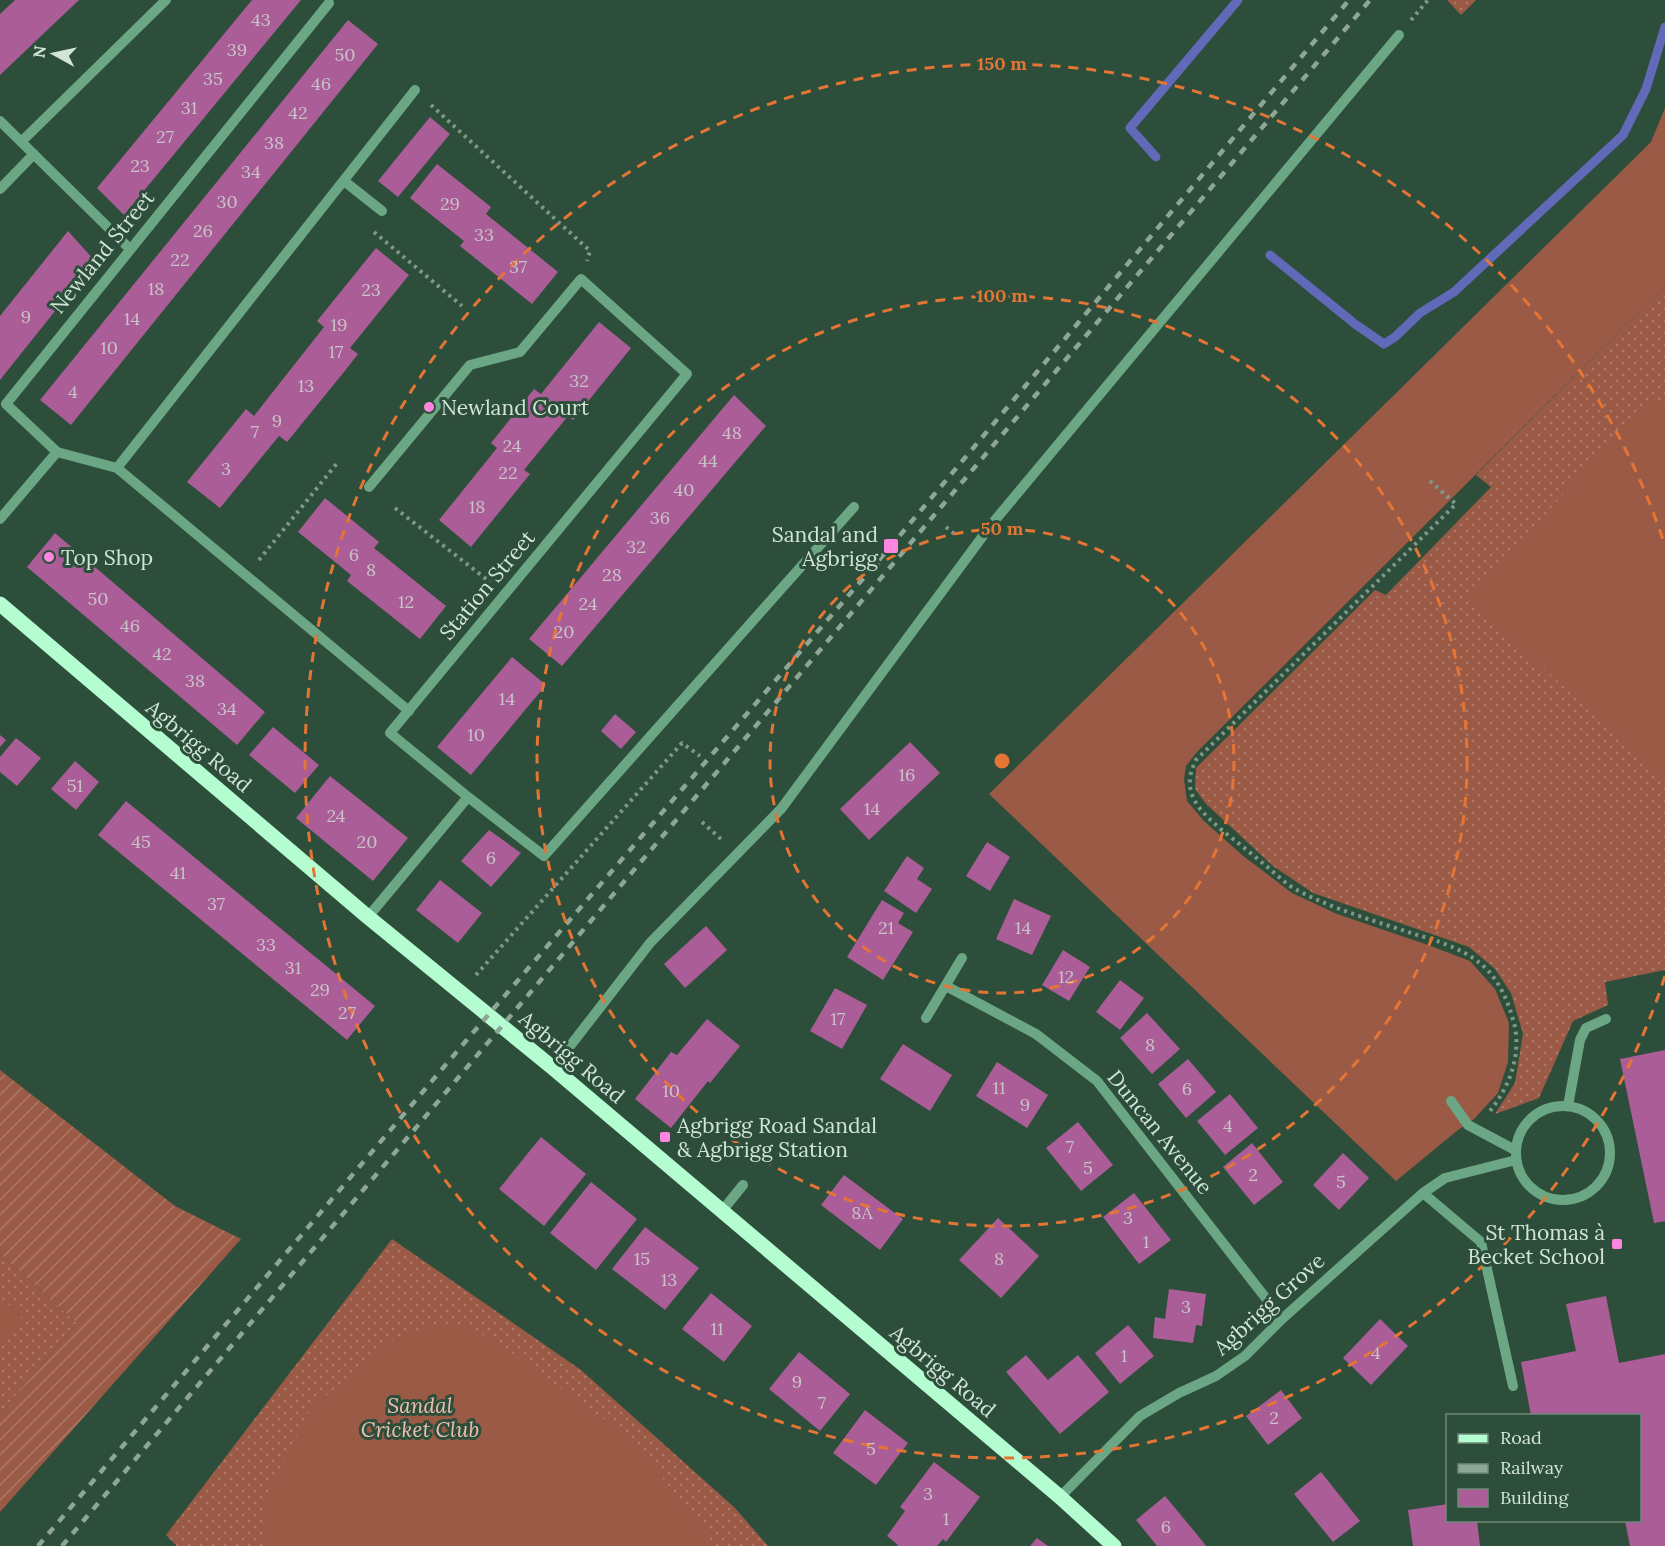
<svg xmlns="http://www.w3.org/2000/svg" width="1665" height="1546" viewBox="0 0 1665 1546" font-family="Lora,serif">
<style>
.grass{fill:url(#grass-dots)}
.garden{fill:url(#garden-furrows)}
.pitch{fill:#9b5a46}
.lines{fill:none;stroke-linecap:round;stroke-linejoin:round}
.stream{stroke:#6169b9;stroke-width:9}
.building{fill:#aa5d96}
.path{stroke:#7e9988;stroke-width:4;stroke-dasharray:3 4.5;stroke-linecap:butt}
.minor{stroke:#6ba784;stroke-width:10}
.major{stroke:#b4fdd1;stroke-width:15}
.rail{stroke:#8da696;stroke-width:4.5;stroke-dasharray:8 8;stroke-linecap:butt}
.ring{fill:none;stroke:#e47535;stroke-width:3;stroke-dasharray:10 8}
.poi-dot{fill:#fe86e0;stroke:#2d4e3a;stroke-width:2}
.labels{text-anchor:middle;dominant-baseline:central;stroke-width:6;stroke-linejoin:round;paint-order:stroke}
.number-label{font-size:18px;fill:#c8c3c8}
.street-label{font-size:21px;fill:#d2e5d8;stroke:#2d4e3a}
.poi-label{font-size:21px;fill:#d2e5d8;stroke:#2d4e3a;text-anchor:start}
.park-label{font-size:21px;font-style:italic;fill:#f1bfb0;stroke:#2d4e3a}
.centre{fill:#e47535;stroke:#2d4e3a;stroke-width:3}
.ring-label{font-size:18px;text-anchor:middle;font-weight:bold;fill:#e47535;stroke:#2d4e3a;stroke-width:6;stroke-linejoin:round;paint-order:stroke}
</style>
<defs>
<pattern id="grass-dots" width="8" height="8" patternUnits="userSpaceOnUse" patternTransform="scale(1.5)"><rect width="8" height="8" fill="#9b5a46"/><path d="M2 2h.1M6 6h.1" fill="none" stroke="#ac7969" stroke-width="1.8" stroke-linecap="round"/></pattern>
<pattern id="garden-furrows" width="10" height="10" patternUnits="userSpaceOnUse" patternTransform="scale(1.5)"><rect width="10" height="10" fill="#9b5a46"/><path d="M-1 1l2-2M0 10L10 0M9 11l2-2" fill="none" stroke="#ac7969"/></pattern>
</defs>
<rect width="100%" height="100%" fill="#2d4e3a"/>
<!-- grass -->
<path class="grass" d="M1447,0H1476L1461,15Z
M1665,286V970L1605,982L1608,1005L1573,1021L1539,1098L1495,1114L1515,1083L1523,1034L1511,993L1495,969L1469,947L1313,893L1273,866L1206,804L1195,789L1196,768L1375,590L1386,595L1491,487L1476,475Z
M392,1239L581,1370L735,1508L768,1546H177L166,1535Z
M0,1254L77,1323L0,1414Z"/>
<!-- garden -->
<path class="garden" d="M0,1070L175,1206L241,1239L0,1512V1414L77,1323L0,1254Z"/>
<!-- pitch -->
<path class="pitch" d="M1665,108V286L1196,753L1186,766L1184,779L1187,801L1204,821L1242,855L1292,893L1337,914L1428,945L1470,961L1495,989L1509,1023L1508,1062L1498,1093L1474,1119L1458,1130L1396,1181L989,794L1651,142Z
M1653,395L1665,405V778L1468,600Z
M0,1297L22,1316L0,1341Z
M451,1323L491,1338L632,1440L716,1546H264V1501L312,1407L394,1340L419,1331Z"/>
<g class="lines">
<!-- stream -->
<path class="stream" d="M1156,157L1130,128L1238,0
M1270,255L1355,324L1384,344L1395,337L1420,313L1454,292L1623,135L1646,89L1665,27"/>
</g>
<!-- building -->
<path class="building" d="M15,0H79L0,75V14Z
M252,0H301L124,215L97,188Z
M348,20L378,44L71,425L40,400Z
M430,117L450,134L398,197L378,181Z
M437,164L491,207L486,214L558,272L532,304L460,246L464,241L410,198Z
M68,231L95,261L0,380V316Z
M376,248L409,275L350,348L358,354L344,372L287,442L279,436L220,508L187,482L246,409L254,416L268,398L324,327L317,321Z
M599,322L631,348L573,420L568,416L524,470L530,474L471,547L439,520L497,448L491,443L534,389L541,394Z
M734,395L766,426L562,666L529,639Z
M325,498L379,542L374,548L446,606L420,639L347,581L351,575L298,532Z
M55,533L265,712L237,745L27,567Z
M512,657L546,685L471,775L437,747Z
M615,714L636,732L621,749L601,731Z
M273,727L319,765L295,793L249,755Z
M0,735L6,740L0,747Z
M16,738L41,758L17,786L0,772V757Z
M910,742L940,773L869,840L840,809Z
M75,761L99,782L76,810L51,789Z
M330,776L408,838L373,881L296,818Z
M126,801L375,1006L347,1040L98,835Z
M489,830L521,853L491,887L461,861Z
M987,842L1010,857L990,891L966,876Z
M907,856L924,868L917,879L932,889L916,913L884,891Z
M440,880L482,913L458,943L416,910Z
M1014,899L1051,916L1032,955L996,939Z
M882,900L904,913L898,923L913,932L883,980L847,957Z
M706,926L727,950L685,988L664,964Z
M1063,950L1090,967L1069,1001L1042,985Z
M1120,980L1144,998L1120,1030L1096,1012Z
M835,988L867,1005L842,1049L810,1031Z
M1147,1013L1180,1049L1152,1074L1120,1038Z
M707,1019L740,1046L710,1083L708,1081L671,1128L635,1099L671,1052L677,1055Z
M903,1044L952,1075L930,1111L880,1079Z
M1665,1050V1221L1654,1223L1620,1059Z
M1188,1059L1216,1092L1186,1118L1158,1084Z
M997,1062L1048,1095L1027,1128L976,1096Z
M1230,1094L1258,1128L1225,1155L1197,1121Z
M1078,1122L1113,1165L1081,1191L1046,1148Z
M541,1137L586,1174L544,1226L499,1189Z
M1252,1143L1283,1182L1254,1205L1223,1167Z
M1343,1153L1369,1178L1339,1210L1313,1185Z
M844,1175L903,1219L880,1250L821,1205Z
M591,1182L637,1219L596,1270L550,1233Z
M1134,1193L1171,1240L1139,1264L1103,1217Z
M998,1218L1039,1256L1001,1298L959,1260Z
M645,1227L699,1268L665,1310L612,1269Z
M1169,1289L1206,1294L1202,1326L1196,1325L1193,1343L1153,1338L1155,1317L1165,1319Z
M711,1293L752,1326L724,1362L682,1329Z
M1606,1296L1619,1363L1665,1354V1546H1630L1625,1521H1640V1416H1531L1521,1362L1576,1351L1566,1304Z
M1380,1319L1408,1346L1371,1385L1343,1358Z
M1128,1325L1154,1356L1120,1384L1095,1353Z
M799,1352L850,1394L820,1431L769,1389Z
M1026,1355L1048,1380L1078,1355L1109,1392L1060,1434L1006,1372Z
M1281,1390L1302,1418L1268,1445L1246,1416Z
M865,1410L908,1443L876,1485L833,1453Z
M934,1462L980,1497L946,1542L943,1539L937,1546H897L898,1545L887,1536L905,1511L900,1507Z
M1321,1472L1360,1521L1333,1542L1294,1494Z
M1165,1496L1195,1532L1206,1546H1157L1136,1520Z
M1448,1504V1521H1477L1480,1546H1413L1408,1510Z
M1037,1538L1048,1546H1030Z"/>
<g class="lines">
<!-- path -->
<path class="path" d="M1411,20L1428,0
M431,105L590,251L587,261
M374,232L462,306
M1430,481L1456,504L1196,760C1179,793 1200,811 1224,832C1240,844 1255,857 1270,869C1278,876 1286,884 1295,889C1332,909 1372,920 1411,933C1435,940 1462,948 1481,964C1499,979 1508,1001 1514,1023C1522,1055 1509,1088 1489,1112
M395,508L490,582
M946,527L957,536
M259,560L338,462
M702,822L723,841
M476,975L682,743L700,756"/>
<!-- minor -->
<path class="minor" d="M0,121L130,249
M21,142L166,0
M344,181L382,211
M0,189L34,154
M57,452L117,468L409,711
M117,468L415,90
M0,519L57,452L6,404L329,3
M468,797L544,856L854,507
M368,917L468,797L390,733L687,374L581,279L520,352L470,365L369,487
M946,986L1036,1034L1097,1081L1282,1319
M926,1018L962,958
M553,1068L650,943L781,809L991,525L1399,35
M1451,1101L1468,1125L1515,1150
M1516 1153a47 47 0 1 1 94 0a47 47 0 1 1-94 0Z
M1568,1106L1580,1040L1586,1028L1606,1019
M1423,1193L1481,1242L1513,1386
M722,1211L743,1185
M1060,1497L1140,1416L1179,1393L1216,1376L1245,1356L1282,1319L1423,1193L1445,1178L1516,1160"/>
<!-- major -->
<path class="major" d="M0,604L368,917L553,1068L1060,1497L1114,1546"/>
<!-- rail -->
<path class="rail" d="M38,1546L465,1042L891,546L1349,0
M62,1546L1370,0"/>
</g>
<!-- distance rings -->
<g class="ring">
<circle cx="1002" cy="761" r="232"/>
<circle cx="1002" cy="761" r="465"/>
<path d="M1665 976A697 697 0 1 1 1665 546"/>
</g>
<!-- markers -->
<g class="poi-dot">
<circle cx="429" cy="407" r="6"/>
<rect x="883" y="538" width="16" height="16" rx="3"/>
<circle cx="49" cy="557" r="6"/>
<rect x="659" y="1131" width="12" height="12" rx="3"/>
<rect x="1611" y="1238" width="12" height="12" rx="3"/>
</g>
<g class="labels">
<!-- number labels -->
<g class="number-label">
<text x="261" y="19">43</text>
<text x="237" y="49">39</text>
<text x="345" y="54">50</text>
<text x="213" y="78">35</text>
<text x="321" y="83">46</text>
<text x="189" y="107">31</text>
<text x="298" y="112">42</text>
<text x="165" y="136">27</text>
<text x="274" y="142">38</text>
<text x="140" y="165">23</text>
<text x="251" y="171">34</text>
<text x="227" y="201">30</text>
<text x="450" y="203">29</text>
<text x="203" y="230">26</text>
<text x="484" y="234">33</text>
<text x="180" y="259">22</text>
<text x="518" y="266">37</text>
<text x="156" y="288">18</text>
<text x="371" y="289">23</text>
<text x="26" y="316">9</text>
<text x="132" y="318">14</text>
<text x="339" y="324">19</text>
<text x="109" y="347">10</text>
<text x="336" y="351">17</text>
<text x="579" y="380">32</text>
<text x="306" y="385">13</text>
<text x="73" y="391">4</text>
<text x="277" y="420">9</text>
<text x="255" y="431">7</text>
<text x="732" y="432">48</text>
<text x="512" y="445">24</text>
<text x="708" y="460">44</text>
<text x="226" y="468">3</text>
<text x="508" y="472">22</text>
<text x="684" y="489">40</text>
<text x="477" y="506">18</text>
<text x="660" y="517">36</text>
<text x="636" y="546">32</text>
<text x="354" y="554">6</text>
<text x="371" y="569">8</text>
<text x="612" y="574">28</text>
<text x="98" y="598">50</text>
<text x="406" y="601">12</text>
<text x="588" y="603">24</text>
<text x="130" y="625">46</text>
<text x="564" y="631">20</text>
<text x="162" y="653">42</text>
<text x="195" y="680">38</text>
<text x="507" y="698">14</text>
<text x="227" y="708">34</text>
<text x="476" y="734">10</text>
<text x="907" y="774">16</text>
<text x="75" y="785">51</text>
<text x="872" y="808">14</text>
<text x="336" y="815">24</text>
<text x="141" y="841">45</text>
<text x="367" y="841">20</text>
<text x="491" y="857">6</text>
<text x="178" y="872">41</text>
<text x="216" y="903">37</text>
<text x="886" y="927">21</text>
<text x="1023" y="927">14</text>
<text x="266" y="944">33</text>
<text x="293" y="967">31</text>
<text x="1066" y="976">12</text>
<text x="320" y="989">29</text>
<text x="347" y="1012">27</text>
<text x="838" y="1018">17</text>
<text x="1150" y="1044">8</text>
<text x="999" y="1087">11</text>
<text x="1187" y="1088">6</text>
<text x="671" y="1090">10</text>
<text x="1025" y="1104">9</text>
<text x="1228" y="1125">4</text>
<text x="1070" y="1146">7</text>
<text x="1088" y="1167">5</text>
<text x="1253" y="1174">2</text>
<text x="1341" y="1181">5</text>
<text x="862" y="1212">8A</text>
<text x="1128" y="1217">3</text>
<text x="1146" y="1241">1</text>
<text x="642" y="1258">15</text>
<text x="999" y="1258">8</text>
<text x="669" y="1279">13</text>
<text x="1186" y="1306">3</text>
<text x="717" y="1328">11</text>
<text x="1376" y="1352">4</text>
<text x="1124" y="1355">1</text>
<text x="797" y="1381">9</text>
<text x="822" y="1402">7</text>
<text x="1274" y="1417">2</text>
<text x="871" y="1448">5</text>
<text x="928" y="1493">3</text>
<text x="946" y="1518">1</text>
<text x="1166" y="1526">6</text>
</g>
<!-- street labels -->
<g class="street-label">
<text transform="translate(102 252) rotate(-51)">Newland Street</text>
<text transform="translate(487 585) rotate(-50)">Station Street</text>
<text transform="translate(199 746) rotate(40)">Agbrigg Road</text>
<text transform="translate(572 1057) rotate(40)">Agbrigg Road</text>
<text transform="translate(1160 1132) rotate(51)">Duncan Avenue</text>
<text transform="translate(1269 1304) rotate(-42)">Agbrigg Grove</text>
<text transform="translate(943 1371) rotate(40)">Agbrigg Road</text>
</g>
<!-- poi labels -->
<g class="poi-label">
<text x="441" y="407">Newland Court</text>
<text x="878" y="534" text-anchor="end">Sandal and<tspan x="878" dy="24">Agbrigg</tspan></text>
<text x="61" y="557">Top Shop</text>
<text x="677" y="1125">Agbrigg Road Sandal<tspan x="677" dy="24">&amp; Agbrigg Station</tspan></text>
<text x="1605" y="1232" text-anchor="end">St Thomas à<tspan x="1605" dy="24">Becket School</tspan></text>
</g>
<!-- park labels -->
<g class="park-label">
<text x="420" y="1405">Sandal<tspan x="420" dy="24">Cricket Club</tspan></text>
</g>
</g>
<circle cx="1002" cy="761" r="9" class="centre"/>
<g class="ring-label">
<text x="1002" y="70">150 m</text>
<text x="1002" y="302">100 m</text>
<text x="1002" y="535">50 m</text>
</g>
<!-- legend -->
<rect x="1446" y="1414" width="195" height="108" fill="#2d4e3a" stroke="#6f8a79" stroke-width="1.5"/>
<rect x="1458" y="1434" width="30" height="9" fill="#b4fdd1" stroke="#6f8a79" stroke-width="1.5"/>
<text x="1500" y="1444" font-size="18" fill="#d2e5d8">Road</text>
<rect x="1458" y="1464" width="30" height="9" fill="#8da696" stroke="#6f8a79" stroke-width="1.5"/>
<text x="1500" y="1474" font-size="18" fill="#d2e5d8">Railway</text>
<rect x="1458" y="1489" width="30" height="18" fill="#aa5d96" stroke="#6f8a79" stroke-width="1.5"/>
<text x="1500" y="1504" font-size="18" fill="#d2e5d8">Building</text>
<!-- north arrow -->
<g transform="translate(54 54) rotate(278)" stroke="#2d4e3a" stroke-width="4.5" paint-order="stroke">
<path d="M0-4.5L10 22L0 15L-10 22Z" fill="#d2e5d8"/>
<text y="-9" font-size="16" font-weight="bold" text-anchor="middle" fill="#d2e5d8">N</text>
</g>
</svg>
